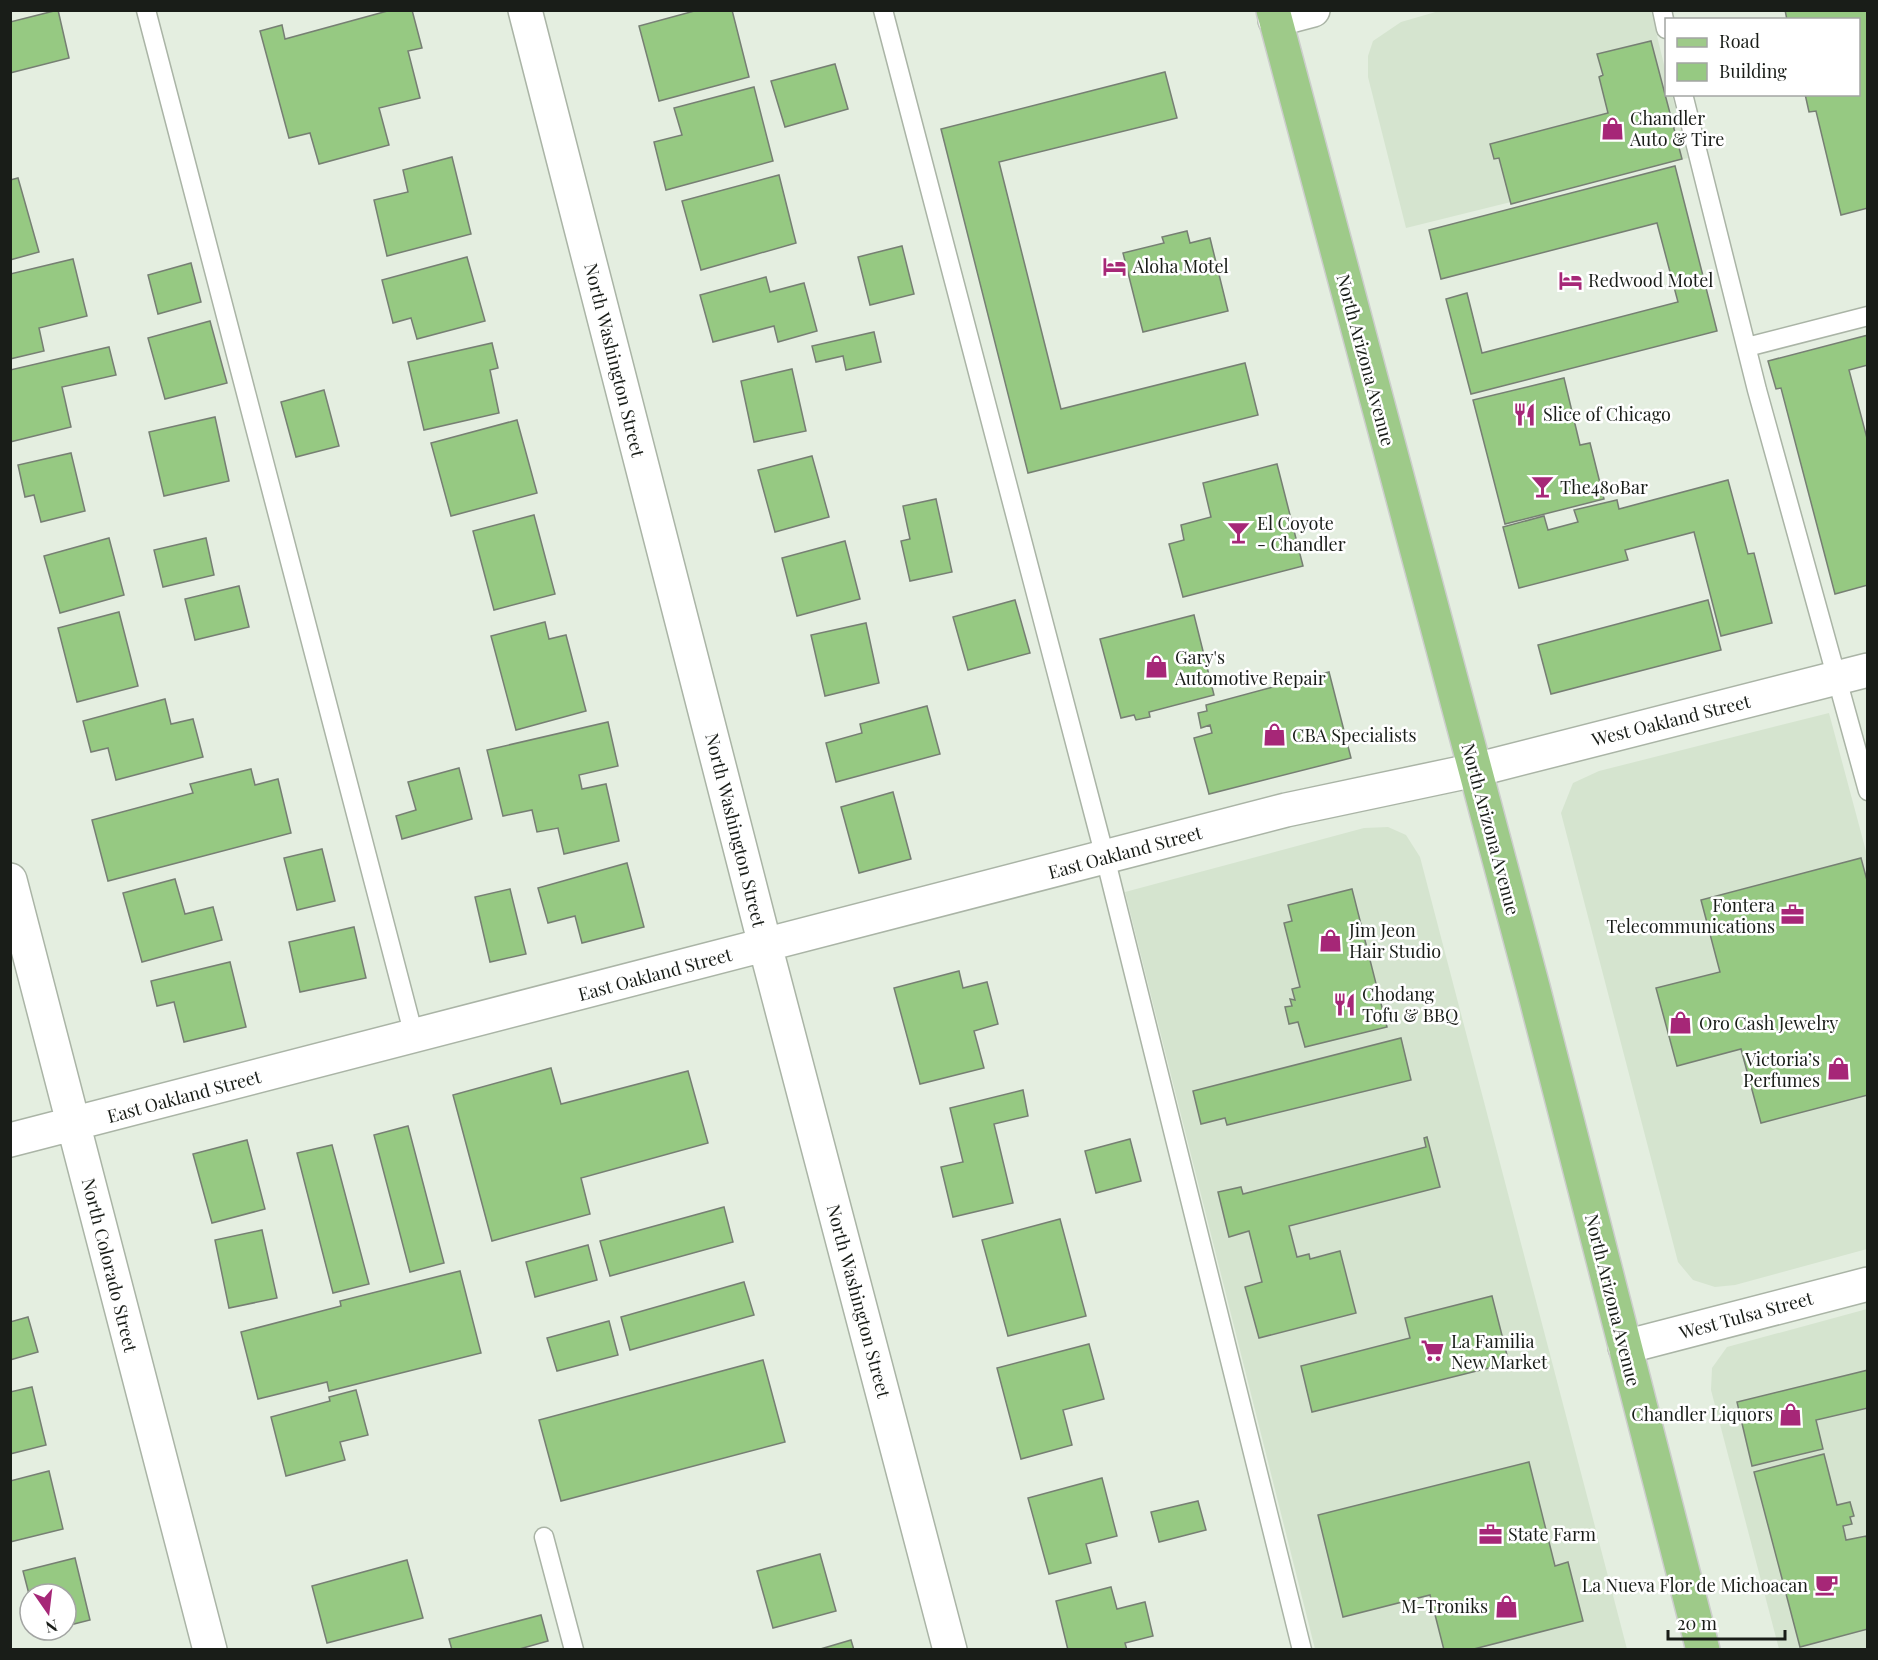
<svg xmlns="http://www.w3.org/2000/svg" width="1878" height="1660" viewBox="0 0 1878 1660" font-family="'Playfair Display',serif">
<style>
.built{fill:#d5e4cf}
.building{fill:#96c982;stroke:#767f73;stroke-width:1.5}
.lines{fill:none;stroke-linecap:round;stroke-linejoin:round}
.service-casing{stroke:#aab4a6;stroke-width:21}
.minor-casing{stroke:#aab4a6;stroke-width:36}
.primary-casing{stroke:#cccdcc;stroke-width:36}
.service{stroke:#fff;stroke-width:18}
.minor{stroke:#fff;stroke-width:33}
.primary{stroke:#9eca89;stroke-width:33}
.labels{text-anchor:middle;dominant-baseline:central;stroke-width:5;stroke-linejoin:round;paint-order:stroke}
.poi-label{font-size:18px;fill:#191d18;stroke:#fff;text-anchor:start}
.street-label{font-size:18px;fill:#191d18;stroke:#fff}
</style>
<rect width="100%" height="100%" fill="#e4eee0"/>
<!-- built -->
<path class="built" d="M1439,11H1651L1666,73V94L1672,95L1688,158L1406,228L1368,77V56L1373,41L1401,22Z
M1829,713L1867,855V1249L1735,1285L1715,1287L1693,1280L1678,1262L1561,813L1573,783L1599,771Z
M1388,827L1406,835L1420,857L1627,1649H1315L1125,892L1364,828Z
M1867,1309V1649H1779L1711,1390L1712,1368L1727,1347Z"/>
<!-- building -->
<path class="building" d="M58,10L69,58L10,73V22Z
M391,10H412L422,48L408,51L420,98L379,108L389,145L319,164L310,133L289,138L260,31L282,25L285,39Z
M698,10H732L749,77L659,101L639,26Z
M1785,10H1868V208L1841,215L1816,111L1809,112L1805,94H1858V20H1787Z
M1651,41L1682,159L1511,204L1499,158L1494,159L1490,144L1608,113L1599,77L1603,75L1597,54Z
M835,64L848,109L785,127L771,81Z
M1165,72L1177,118L999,162L1061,409L1245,363L1258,415L1028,473L941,129Z
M754,87L773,161L666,190L654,142L682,135L674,108Z
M452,157L471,234L387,256L374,200L408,192L403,170Z
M1675,166L1717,331L1471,394L1446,299L1467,293L1482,353L1678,302L1657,223L1441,279L1429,230Z
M779,175L796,243L701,270L682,201Z
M18,178L39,252L10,260V180Z
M1187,231L1190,243L1210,238L1228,311L1143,332L1123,253L1164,243L1162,237Z
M902,246L914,294L870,305L858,257Z
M467,257L485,321L417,339L411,318L393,323L382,280Z
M73,259L87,316L39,328L44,351L10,359V274Z
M191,263L201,302L158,314L148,275Z
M766,277L770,292L804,283L817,331L778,342L774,326L713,342L700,295Z
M210,321L227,383L165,399L148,338Z
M874,332L881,362L846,370L843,356L816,362L812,346Z
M1868,335V365L1849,370L1868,442V585L1835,594L1781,388L1776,389L1768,361Z
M492,343L498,368L490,370L499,413L424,430L408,362Z
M109,347L116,375L62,387L71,427L10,442V370Z
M792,369L806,431L754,442L741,381Z
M1564,378L1580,445L1590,443L1604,499L1505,524L1473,400Z
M324,390L339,446L296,457L281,402Z
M215,417L229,481L164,496L149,432Z
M517,420L537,493L451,516L431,443Z
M71,453L85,511L41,522L34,495L25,497L18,465Z
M812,456L829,517L775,532L758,470Z
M1277,464L1303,566L1183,597L1169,544L1184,540L1181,525L1211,517L1203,483Z
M1728,480L1748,554L1754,553L1772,623L1721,636L1694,532L1625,550L1628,560L1519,588L1503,527L1544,516L1548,530L1578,522L1574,510L1617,500L1619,509Z
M936,499L952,572L910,581L901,541L910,539L903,506Z
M534,515L555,594L494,610L473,531Z
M109,538L124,595L60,613L44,556Z
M206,538L214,575L163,587L154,550Z
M845,541L860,599L797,616L782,558Z
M239,586L249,627L195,640L185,599Z
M1015,600L1030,653L968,670L953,617Z
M1708,600L1721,650L1551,694L1538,645Z
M119,612L138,686L77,702L58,628Z
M1194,615L1214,695L1149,712L1150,717L1136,720L1134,715L1121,718L1100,639Z
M545,622L549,639L566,635L586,711L516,730L491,636Z
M866,623L879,683L825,696L811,635Z
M1329,672L1351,758L1209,794L1194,738L1212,733L1210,725L1201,728L1198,713L1207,711L1206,705Z
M165,699L171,724L193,719L203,757L116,780L108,748L91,752L83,721Z
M927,706L940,754L836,782L826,743L862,733L860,724Z
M608,722L618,766L579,775L582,789L606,784L619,841L564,854L558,828L537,832L532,810L503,816L487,750Z
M459,768L472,819L402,839L396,816L416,810L408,782Z
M251,769L255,785L278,779L291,833L108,881L92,820L193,793L190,784Z
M893,792L911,859L859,873L841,807Z
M322,849L335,901L297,910L284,858Z
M1861,858L1868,884V1095L1761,1123L1741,1049L1677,1066L1656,988L1720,972L1701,900Z
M627,863L644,927L582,943L575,916L548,923L538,888Z
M175,879L185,914L213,907L222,940L142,962L123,893Z
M510,889L526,954L490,962L475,897Z
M1352,889L1387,1027L1305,1047L1298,1022L1289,1024L1285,1007L1292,1006L1290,999L1295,1000L1292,989L1300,987L1284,923L1292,921L1288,905Z
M354,927L366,978L300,992L289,942Z
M230,962L246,1027L184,1042L174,1002L157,1006L151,981Z
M959,971L963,988L987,982L998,1024L974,1031L984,1068L920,1084L894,988Z
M1401,1038L1411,1080L1227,1125L1225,1118L1201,1124L1193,1091Z
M551,1068L561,1104L688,1071L708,1143L581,1178L590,1214L492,1241L453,1095Z
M1023,1090L1028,1116L994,1124L1013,1203L953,1217L941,1167L963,1162L950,1108Z
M408,1126L444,1263L410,1272L374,1135Z
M1427,1137L1440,1187L1289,1226L1297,1257L1309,1254L1310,1259L1340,1251L1356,1313L1259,1338L1245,1287L1262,1282L1249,1231L1229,1237L1218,1192L1241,1187L1243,1194L1426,1147L1424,1138Z
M1130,1139L1141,1181L1096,1193L1085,1151Z
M247,1140L265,1209L212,1223L193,1154Z
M332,1145L369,1284L333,1293L297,1153Z
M724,1207L733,1242L610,1276L600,1241Z
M1060,1219L1086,1316L1008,1336L982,1240Z
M262,1230L277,1298L229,1308L215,1240Z
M588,1245L597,1280L535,1297L526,1262Z
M460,1271L481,1353L329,1391L327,1382L258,1399L241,1332L341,1306L340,1301Z
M744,1282L754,1315L630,1350L621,1317Z
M1492,1296L1509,1363L1312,1412L1301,1366L1410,1338L1405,1318Z
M28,1317L38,1352L10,1360V1322Z
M609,1321L618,1355L557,1371L547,1338Z
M1089,1344L1104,1399L1063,1410L1072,1445L1021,1459L997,1368Z
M763,1360L785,1442L561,1501L539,1420Z
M1868,1370V1408L1816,1420L1823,1449L1752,1466L1737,1402Z
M32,1387L46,1445L10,1454V1392Z
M356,1390L368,1435L340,1442L345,1460L286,1476L271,1417L330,1401L329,1397Z
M1824,1454L1837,1505L1850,1502L1854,1516L1850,1517L1852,1524L1843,1526L1846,1540L1866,1536L1868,1542V1629L1800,1647L1754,1472Z
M1529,1462L1555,1566L1568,1562L1583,1621L1470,1650H1444L1430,1595L1343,1617L1318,1515Z
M49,1471L63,1529L10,1542V1481Z
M1102,1478L1117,1536L1086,1544L1091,1563L1049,1574L1028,1498Z
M1198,1501L1206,1530L1159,1542L1151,1512Z
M820,1554L836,1611L773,1628L757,1571Z
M75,1558L90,1620L66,1626V1594H30V1598L23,1571Z
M407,1560L423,1618L327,1643L312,1586Z
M1111,1587L1117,1609L1145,1602L1153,1636L1125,1643L1127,1650H1068L1056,1601Z
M541,1615L548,1641L516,1650H452L449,1639Z
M851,1640L854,1650H817Z"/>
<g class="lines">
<defs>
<path id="service" d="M146,10L414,1036
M883,10L1105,857L1302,1650
M1662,10L1666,29
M1683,94L1757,390L1868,791
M1747,347L1868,316
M544,1537L574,1650"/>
<path id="minor" d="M525,10L765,945L950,1650
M1275,20L1313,10
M10,880L210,1650
M10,1140L1286,810L1475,770L1868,670
M1625,1347L1868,1284"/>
<path id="primary" d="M1273,10L1533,987L1703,1650"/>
</defs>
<!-- service casing -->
<use href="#service" class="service-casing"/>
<!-- minor casing -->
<use href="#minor" class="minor-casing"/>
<!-- primary casing -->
<use href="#primary" class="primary-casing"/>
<!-- service -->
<use href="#service" class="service"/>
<!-- minor -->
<use href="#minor" class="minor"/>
<!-- primary -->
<use href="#primary" class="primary"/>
</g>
<!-- icons -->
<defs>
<symbol id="shop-bare" viewBox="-9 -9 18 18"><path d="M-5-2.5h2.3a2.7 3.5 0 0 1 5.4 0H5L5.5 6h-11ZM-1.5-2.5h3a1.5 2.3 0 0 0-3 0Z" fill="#a62777" stroke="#fff" stroke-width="2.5" paint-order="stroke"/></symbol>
<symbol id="hotel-bare" viewBox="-9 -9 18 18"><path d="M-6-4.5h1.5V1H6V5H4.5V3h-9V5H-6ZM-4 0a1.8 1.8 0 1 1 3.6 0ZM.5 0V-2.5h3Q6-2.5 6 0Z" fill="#a62777" stroke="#fff" stroke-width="2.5" paint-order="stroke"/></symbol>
<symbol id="restaurant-bare" viewBox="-9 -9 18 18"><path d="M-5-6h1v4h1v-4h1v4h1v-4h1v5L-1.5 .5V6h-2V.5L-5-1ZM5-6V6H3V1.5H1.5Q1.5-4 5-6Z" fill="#a62777" stroke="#fff" stroke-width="2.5" paint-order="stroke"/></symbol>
<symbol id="bar-bare" viewBox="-9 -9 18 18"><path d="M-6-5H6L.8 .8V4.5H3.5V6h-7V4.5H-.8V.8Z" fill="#a62777" stroke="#fff" stroke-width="2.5" paint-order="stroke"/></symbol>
<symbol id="office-bare" viewBox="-9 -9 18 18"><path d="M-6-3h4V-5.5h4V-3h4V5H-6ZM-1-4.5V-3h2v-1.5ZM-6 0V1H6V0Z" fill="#a62777" stroke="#fff" stroke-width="2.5" paint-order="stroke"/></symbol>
<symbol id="supermarket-bare" viewBox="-9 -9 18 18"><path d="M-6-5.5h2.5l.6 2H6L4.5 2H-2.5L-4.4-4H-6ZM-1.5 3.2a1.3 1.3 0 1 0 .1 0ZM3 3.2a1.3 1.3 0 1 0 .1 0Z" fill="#a62777" stroke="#fff" stroke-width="2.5" paint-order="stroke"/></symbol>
<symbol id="cafe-bare" viewBox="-9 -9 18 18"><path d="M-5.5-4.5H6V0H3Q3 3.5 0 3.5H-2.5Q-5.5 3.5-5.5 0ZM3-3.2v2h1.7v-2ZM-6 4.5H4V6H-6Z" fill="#a62777" stroke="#fff" stroke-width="2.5" paint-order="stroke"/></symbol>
</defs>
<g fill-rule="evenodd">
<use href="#shop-bare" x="1596" y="112" width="33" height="33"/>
<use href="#hotel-bare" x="1098" y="250" width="33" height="33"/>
<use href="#hotel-bare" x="1554" y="264" width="33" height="33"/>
<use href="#restaurant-bare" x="1508" y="398" width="33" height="33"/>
<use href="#bar-bare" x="1526" y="470" width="33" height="33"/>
<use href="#bar-bare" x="1222" y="516" width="33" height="33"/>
<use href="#shop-bare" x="1140" y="650" width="33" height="33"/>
<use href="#shop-bare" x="1258" y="718" width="33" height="33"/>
<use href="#office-bare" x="1776" y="898" width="33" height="33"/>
<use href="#shop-bare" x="1314" y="924" width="33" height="33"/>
<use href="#restaurant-bare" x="1328" y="988" width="33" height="33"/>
<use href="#shop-bare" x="1664" y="1006" width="33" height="33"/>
<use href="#shop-bare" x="1822" y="1052" width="33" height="33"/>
<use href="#supermarket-bare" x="1416" y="1334" width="33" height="33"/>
<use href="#shop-bare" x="1774" y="1398" width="33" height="33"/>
<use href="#office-bare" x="1474" y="1518" width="33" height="33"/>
<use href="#cafe-bare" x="1810" y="1568" width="33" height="33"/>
<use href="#shop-bare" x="1490" y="1590" width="33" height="33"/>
</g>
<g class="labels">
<!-- poi labels -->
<g class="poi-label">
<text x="1630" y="118">Chandler<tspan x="1630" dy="21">Auto &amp; Tire</tspan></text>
<text x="1133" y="266">Aloha Motel</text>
<text x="1588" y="280">Redwood Motel</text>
<text x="1543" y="414">Slice of Chicago</text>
<text x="1560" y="487">The480Bar</text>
<text x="1257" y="523">El Coyote<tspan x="1257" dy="21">- Chandler</tspan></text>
<text x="1175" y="657">Gary's<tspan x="1175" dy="21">Automotive Repair</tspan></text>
<text x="1292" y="735">CBA Specialists</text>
<text x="1775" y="905" text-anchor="end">Fontera<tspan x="1775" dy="21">Telecommunications</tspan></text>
<text x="1349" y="930">Jim Jeon<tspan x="1349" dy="21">Hair Studio</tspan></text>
<text x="1362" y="994">Chodang<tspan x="1362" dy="21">Tofu &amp; BBQ</tspan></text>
<text x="1699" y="1023">Oro Cash Jewelry</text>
<text x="1820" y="1059" text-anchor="end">Victoria’s<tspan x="1820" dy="21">Perfumes</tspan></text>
<text x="1451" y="1341">La Familia<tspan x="1451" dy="21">New Market</tspan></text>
<text x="1773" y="1414" text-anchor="end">Chandler Liquors</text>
<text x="1508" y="1534">State Farm</text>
<text x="1808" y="1585" text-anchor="end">La Nueva Flor de Michoacan</text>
<text x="1488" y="1606" text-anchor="end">M-Troniks</text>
</g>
<!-- street labels -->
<g class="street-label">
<text transform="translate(615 360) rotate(76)">North Washington Street</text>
<text transform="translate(1366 360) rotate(75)">North Arizona Avenue</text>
<text transform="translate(1671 720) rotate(-14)">West Oakland Street</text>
<text transform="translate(1491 829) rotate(75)">North Arizona Avenue</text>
<text transform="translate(736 830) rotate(76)">North Washington Street</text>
<text transform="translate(1125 852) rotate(-15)">East Oakland Street</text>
<text transform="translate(655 974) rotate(-15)">East Oakland Street</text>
<text transform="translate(184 1096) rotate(-15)">East Oakland Street</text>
<text transform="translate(110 1265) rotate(76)">North Colorado Street</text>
<text transform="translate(1613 1300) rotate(76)">North Arizona Avenue</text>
<text transform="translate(859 1301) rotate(75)">North Washington Street</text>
<text transform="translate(1746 1315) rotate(-15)">West Tulsa Street</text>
</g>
</g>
<!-- border -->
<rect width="1878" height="1660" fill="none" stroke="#191d18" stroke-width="24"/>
<!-- legend -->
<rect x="1665" y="18" width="195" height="78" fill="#ffffff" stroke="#a3a5a3" stroke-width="1.5"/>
<rect x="1677" y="38" width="30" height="9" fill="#9eca89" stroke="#a3a5a3" stroke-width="1.5"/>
<text x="1719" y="48" font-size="18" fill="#191d18">Road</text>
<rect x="1677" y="63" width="30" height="18" fill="#96c982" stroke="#a3a5a3" stroke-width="1.5"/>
<text x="1719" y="78" font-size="18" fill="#191d18">Building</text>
<!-- north arrow -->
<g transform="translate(48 1612) rotate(166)"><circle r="28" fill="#ffffff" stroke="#a3a5a3" stroke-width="1.5"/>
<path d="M0-4.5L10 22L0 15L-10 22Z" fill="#a62777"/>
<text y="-9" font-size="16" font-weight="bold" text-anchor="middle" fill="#191d18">N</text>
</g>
<!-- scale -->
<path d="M1668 1630v9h117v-9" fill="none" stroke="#191d18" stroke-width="3"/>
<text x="1677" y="1630" font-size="18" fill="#191d18" stroke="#ffffff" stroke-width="4.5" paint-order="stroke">20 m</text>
</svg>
